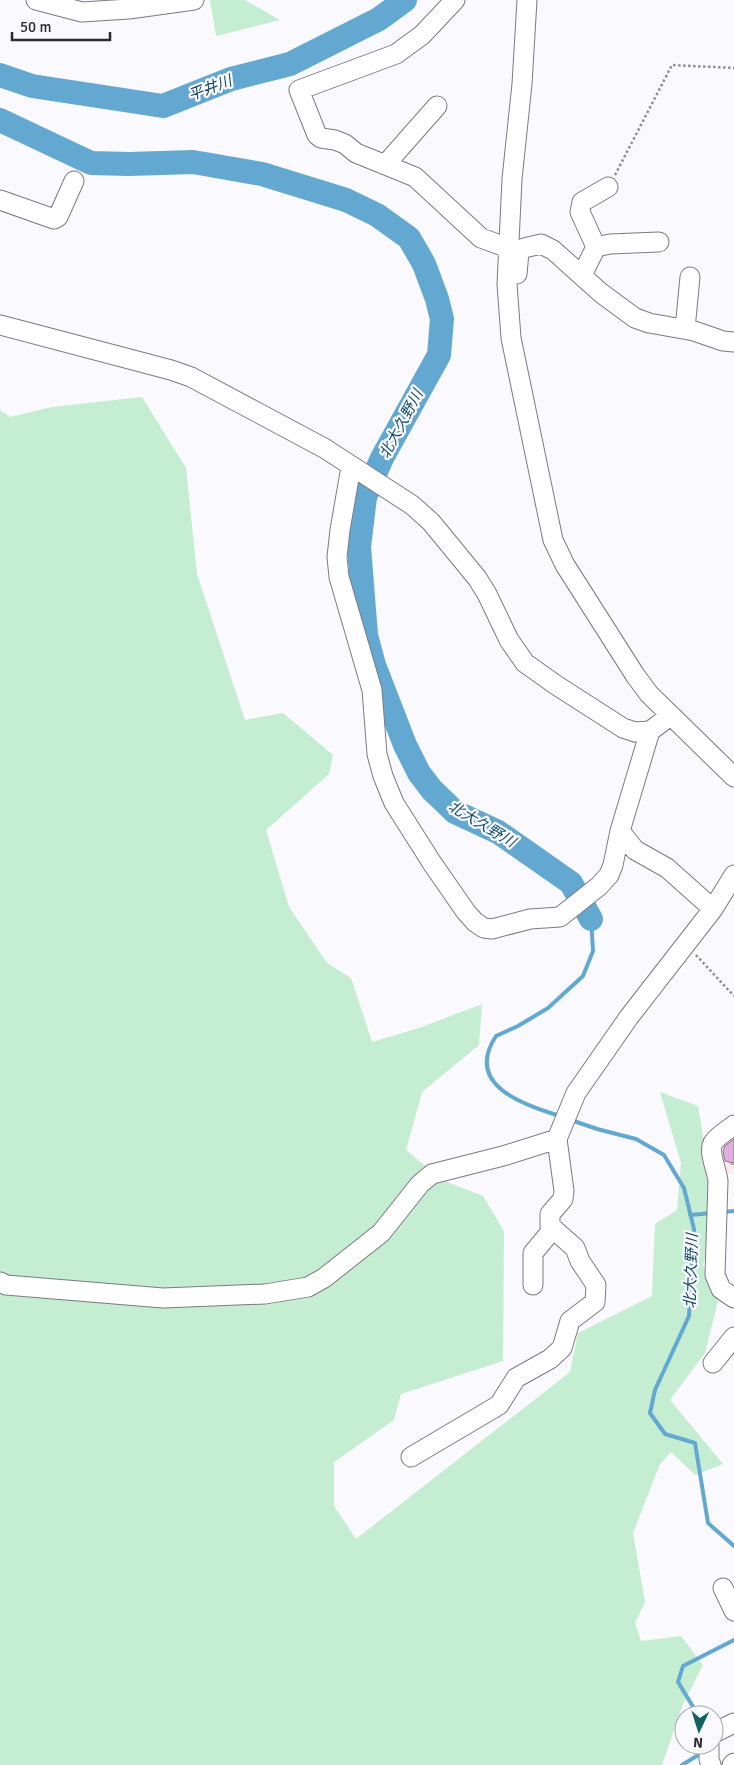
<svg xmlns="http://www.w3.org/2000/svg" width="734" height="1765" viewBox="0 0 734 1765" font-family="Signika,'Noto Sans JP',sans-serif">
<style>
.education{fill:#fceced}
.green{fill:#c4edd1}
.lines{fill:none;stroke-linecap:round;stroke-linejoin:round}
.stream{stroke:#63a8d0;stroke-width:4}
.river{stroke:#63a8d0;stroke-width:24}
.building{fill:#e5aee0;stroke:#817b81;filter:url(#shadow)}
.minor-casing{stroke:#7b7a82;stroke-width:21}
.path{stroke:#8e8d91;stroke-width:2.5;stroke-dasharray:2.5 2.5;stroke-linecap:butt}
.minor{stroke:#fff;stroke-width:19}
.labels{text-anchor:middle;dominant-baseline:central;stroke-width:4.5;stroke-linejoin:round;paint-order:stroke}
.water-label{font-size:15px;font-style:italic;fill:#134b67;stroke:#faf9fe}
</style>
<defs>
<filter id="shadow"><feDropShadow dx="5.5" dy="3" stdDeviation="0" flood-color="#0004"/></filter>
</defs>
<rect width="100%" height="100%" fill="#faf9fe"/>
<!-- education -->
<path class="education" d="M734,1130V1174L724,1172L719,1145Z"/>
<!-- green -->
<path class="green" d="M210,0H245L280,20L216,36Z
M142,397L186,468L197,574L245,720L283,713L333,755L329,774L266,830L289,907L327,963L351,978L372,1042L419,1028L482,1004L479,1045L422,1092L406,1150L442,1180L483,1196L504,1231L503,1361L401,1394L394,1420L334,1462V1506L356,1539L570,1372L578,1333L652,1296L655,1224L677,1210L681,1163L660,1092L698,1106L710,1178L712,1235L703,1265L718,1301L705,1353L670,1400L723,1464L695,1475L671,1452L660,1464L633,1533L645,1602L635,1623L641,1641L681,1636L703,1665L683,1704L662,1765H0V410L10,417L52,407Z"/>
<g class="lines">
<!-- stream -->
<path class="stream" d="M560,1116C522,1104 464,1085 496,1036L518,1026L548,1008L583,976L593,951L591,919
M571,1120L597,1129L636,1139L664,1155L684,1188L694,1229L689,1316L655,1390L650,1413L665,1434L695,1443L708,1523L734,1546
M721,1212L734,1211
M690,1215L712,1213
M698,1715L678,1682L683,1666L734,1640
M682,1765L700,1754L702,1750"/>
<!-- river -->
<path class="river" d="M0,75L32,86L163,106L231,79L290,64L379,19L405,0
M0,120L91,163L129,164L193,162L262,174L346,200L377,215L409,238L424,264L437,299L442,319L439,355L382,458L365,497L359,547L366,635L374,665L405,745L419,773L432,790L455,812L498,832L571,883L591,919"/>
</g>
<!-- building -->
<path class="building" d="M734,1139V1163L725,1161L723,1151L725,1146Z"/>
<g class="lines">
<defs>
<path id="minor" d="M36,0L82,12L129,9L194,0
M455,0L422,35L396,54L299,90L317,135L321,138L335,140L345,144L356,153L415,177L481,238L508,248
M527,0L522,84L512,179L507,284L511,338L553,540L565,565L635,675L649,694L734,777
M385,165L437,106
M0,200L54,219L58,217L74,181
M596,247L580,212L582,202L608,187
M517,274L519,252L524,248L541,244L553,250L601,293L635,318L649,323L694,331L723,341L734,342
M582,275L596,247L610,244L659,242
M0,325L171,370L191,377L324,448L412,505L431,522L477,578L487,594L509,640L525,663L556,685L623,728L635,732L650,731
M685,329L690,277
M351,467L340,530L337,557L339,577L372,690L377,754L383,776L394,803L432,863L466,912L475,922L484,928L492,929L530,919L560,917L599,886L609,875L613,865L620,831L650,731L670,716
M620,831L635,850L667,868L713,909
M734,1125C728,1130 717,1136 713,1143C708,1152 717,1170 718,1181L715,1275L721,1289L734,1298
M0,1282L6,1285L163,1298L265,1294L308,1287L324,1278L381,1233L420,1184L432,1174L503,1156L557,1139
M533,1285V1253L553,1229
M713,1363L734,1337
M411,1457L499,1405L516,1378L550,1359L562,1348L570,1321L595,1302L596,1285L580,1261L575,1248L550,1226V1214L563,1199L564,1191L557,1139L576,1093L629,1017L713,909L734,875
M723,1588L734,1611
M714,1733L734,1723
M709,1745V1759L711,1765
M732,1765L734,1763"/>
</defs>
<!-- minor casing -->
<use href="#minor" class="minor-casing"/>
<!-- path -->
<path class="path" d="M615,175L672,65L734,68
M696,955L734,996"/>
<!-- minor -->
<use href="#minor" class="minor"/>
</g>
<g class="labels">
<!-- water labels -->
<g class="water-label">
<text transform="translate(210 88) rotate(-21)">平井川</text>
<text transform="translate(401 424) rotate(-62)">北大久野川</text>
<text transform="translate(482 824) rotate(31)">北大久野川</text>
<text transform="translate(691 1271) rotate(-88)">北大久野川</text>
</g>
</g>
<!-- north arrow -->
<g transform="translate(699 1730) rotate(184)"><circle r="24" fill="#faf9fe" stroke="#a7a6aa"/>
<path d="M0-4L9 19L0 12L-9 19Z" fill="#116264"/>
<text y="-8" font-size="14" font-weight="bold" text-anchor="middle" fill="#2b2a2d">N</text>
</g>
<!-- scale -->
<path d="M12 32v8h98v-8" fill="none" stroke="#2b2a2d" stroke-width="2.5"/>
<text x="20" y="32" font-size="15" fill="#2b2a2d" stroke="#faf9fe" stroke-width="4" paint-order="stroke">50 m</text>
</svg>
